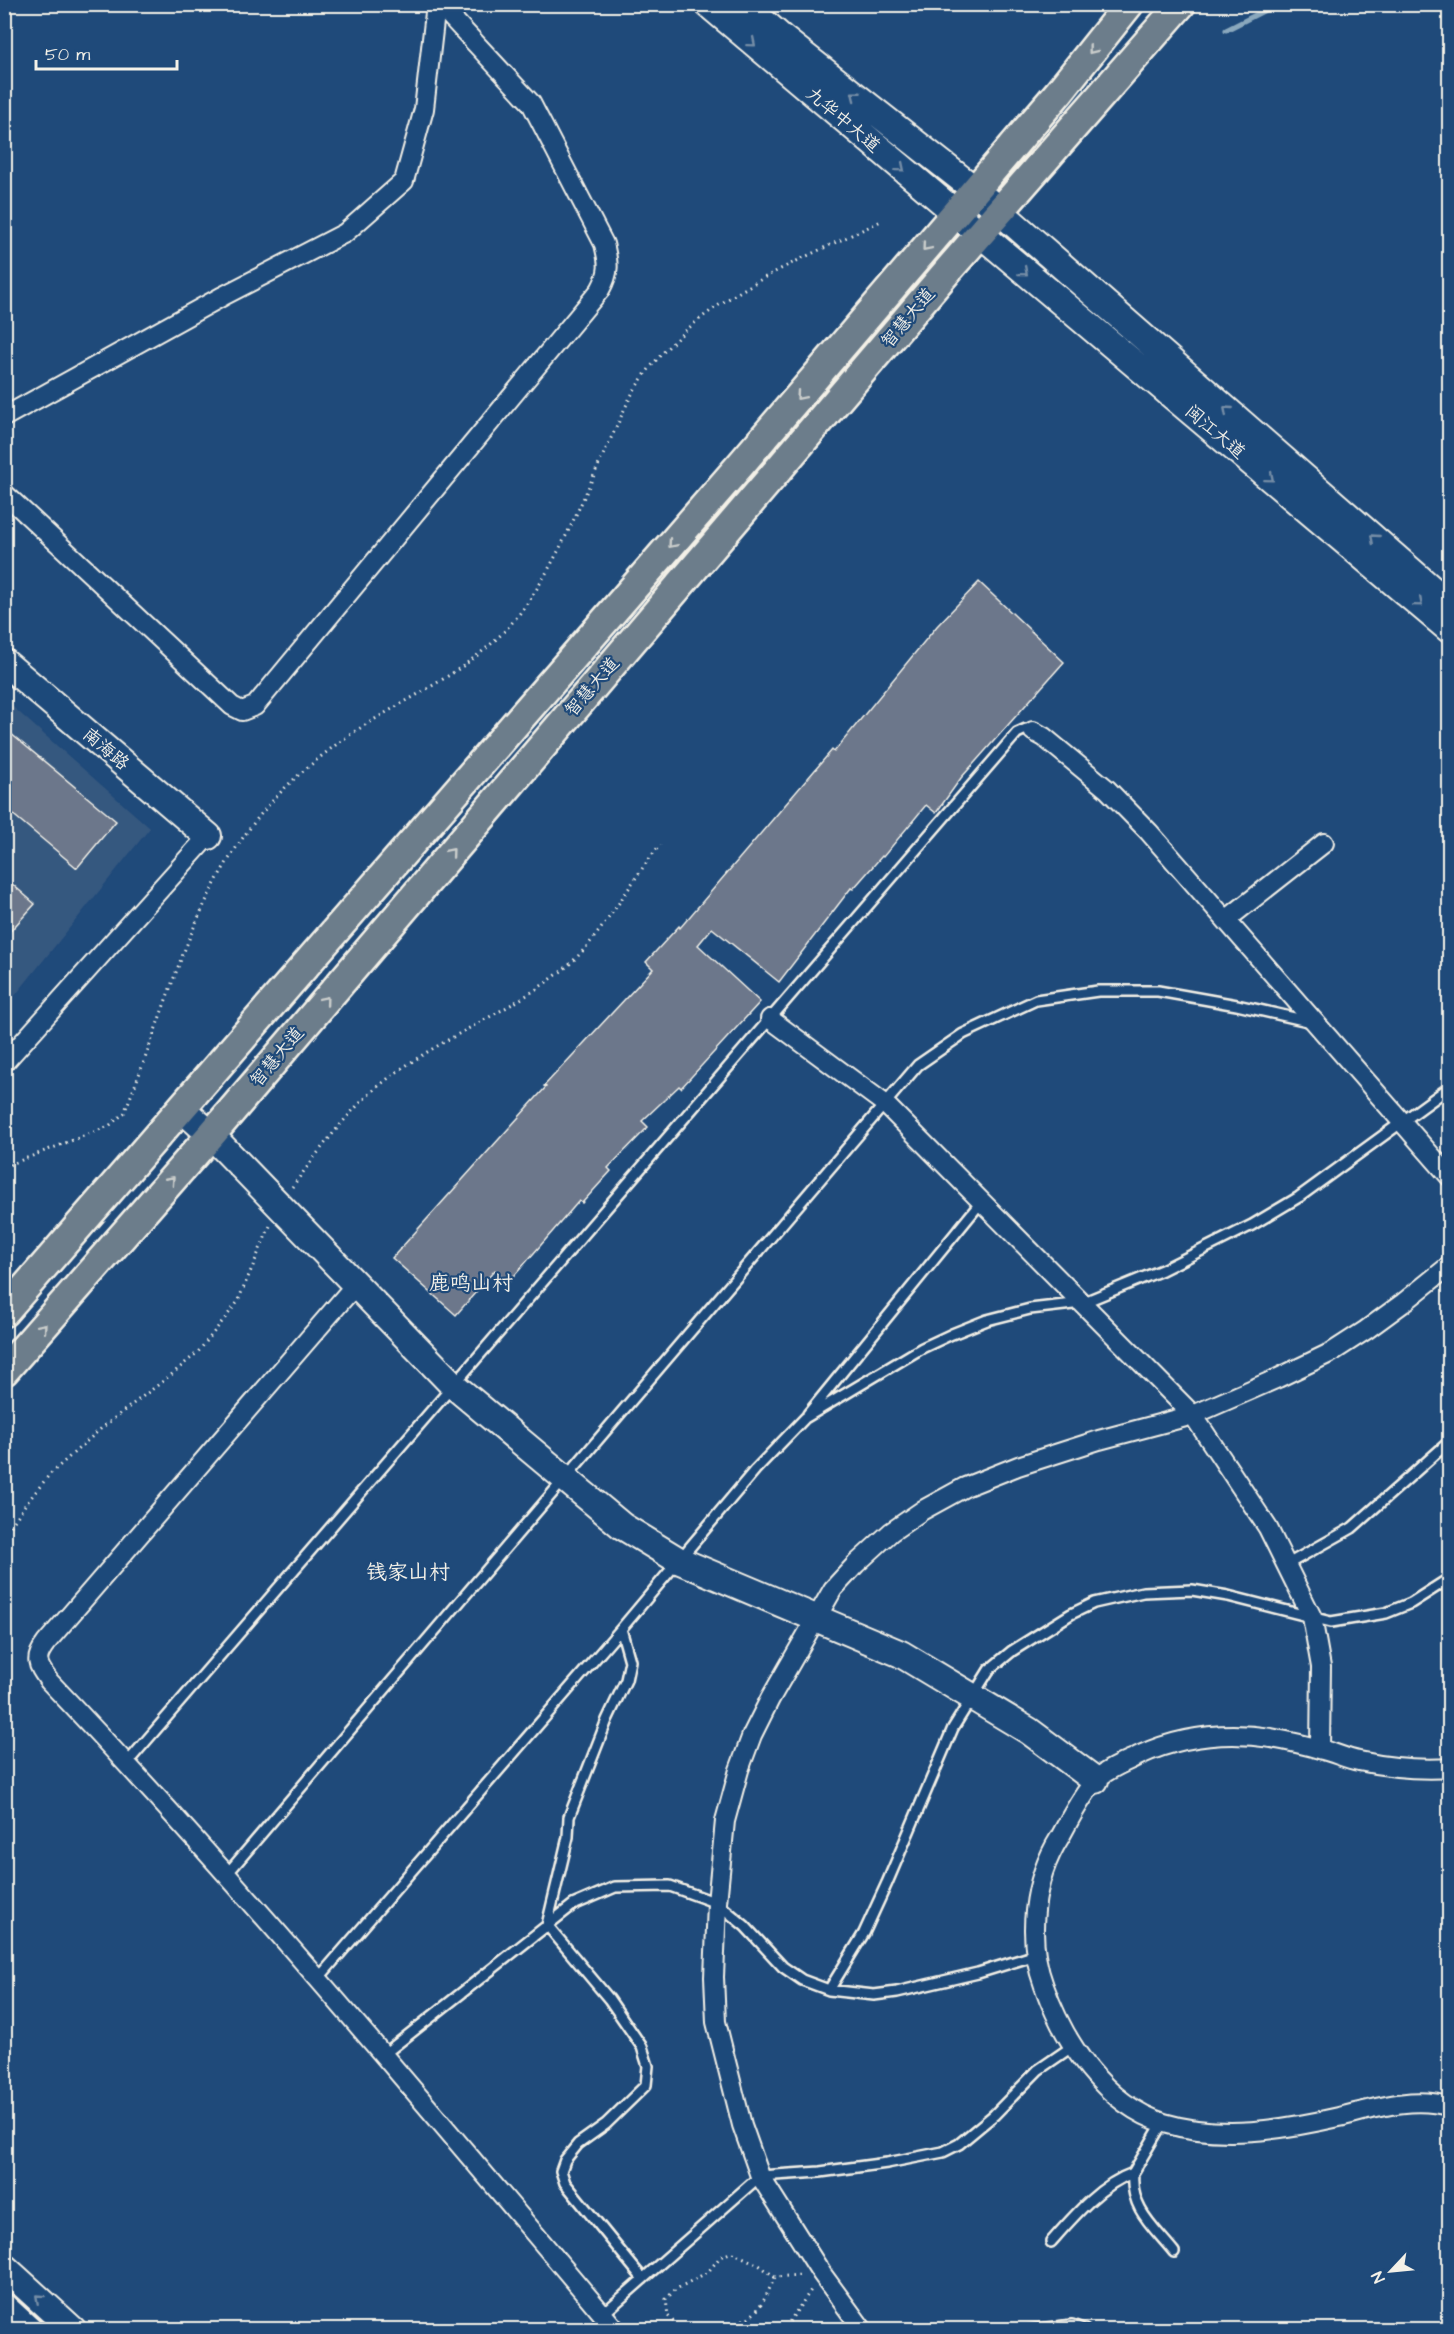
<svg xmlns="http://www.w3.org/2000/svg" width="1454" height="2334" viewBox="0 0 1454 2334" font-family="'Architects Daughter','LXGW WenKai TC',sans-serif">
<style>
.built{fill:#36587f}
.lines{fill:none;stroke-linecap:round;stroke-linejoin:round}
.stream{stroke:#8aa8bd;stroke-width:5}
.building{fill:#6c778b;stroke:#f4f1e8;stroke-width:1.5}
.lane-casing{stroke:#f4f1e8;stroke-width:14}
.street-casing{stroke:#f4f1e8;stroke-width:22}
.secondary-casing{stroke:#f4f1e8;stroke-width:30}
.primary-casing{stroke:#f4f1e8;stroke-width:33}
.path{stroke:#f4f1e8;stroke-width:3;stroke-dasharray:1.5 4.5;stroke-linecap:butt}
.lane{stroke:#1f4a7a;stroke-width:9}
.street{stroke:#1f4a7a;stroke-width:18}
.secondary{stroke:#1f4a7a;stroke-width:26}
.primary{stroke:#6c7d8b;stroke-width:28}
.oneway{stroke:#748da6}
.oneway2{stroke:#cbcecc}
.labels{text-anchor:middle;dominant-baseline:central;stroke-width:4.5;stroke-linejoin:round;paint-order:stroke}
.street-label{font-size:18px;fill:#f4f1e8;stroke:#1f4a7a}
.quarter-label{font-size:21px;fill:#f4f1e8;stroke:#1f4a7a}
</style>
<rect width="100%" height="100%" fill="#1f4a7a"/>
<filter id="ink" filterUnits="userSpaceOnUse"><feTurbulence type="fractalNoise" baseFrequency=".0167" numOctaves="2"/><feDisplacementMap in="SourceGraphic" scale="12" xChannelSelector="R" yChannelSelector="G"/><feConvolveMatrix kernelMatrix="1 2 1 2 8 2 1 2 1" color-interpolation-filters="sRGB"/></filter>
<g filter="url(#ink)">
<!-- built -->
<path class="built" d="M5,700L150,828L5,1008Z"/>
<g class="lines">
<!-- stream -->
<path class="stream" d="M1226,30L1277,4"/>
</g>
<!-- building -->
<path class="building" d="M979,582L1064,662L961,778L936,813L926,805L883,857L882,856L853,889L851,888L779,982L712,928L698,945L760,1002L681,1088L679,1086L642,1121L648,1127L608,1168L611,1171L582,1203L579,1201L508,1283L495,1270L456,1315L392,1258L546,1087L544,1086L653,969L646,962L679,926L680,928L832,750L834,752L937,626Z
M4,728L116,821L77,868L4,807Z
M4,877L35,904L4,938Z"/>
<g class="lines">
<defs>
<path id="lane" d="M808,1414L982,1201
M1286,1565L1352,1528L1450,1441
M621,1629L630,1661L626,1680L607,1720L569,1817L568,1837L547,1925L609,1999L642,2047L648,2066L646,2085L606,2124L578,2144L565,2160L561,2171L565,2183L643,2279
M127,1763L1017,733L1026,729L1033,731
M227,1874L918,1065L963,1034L1036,1000L1098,991H1158L1237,1005L1312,1022
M317,1980L621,1629L755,1470L805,1418L922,1348L952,1334L987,1320L1030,1309L1082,1303L1162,1270L1252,1225L1299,1197L1450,1087
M829,1990L864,1933L887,1883L953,1728L989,1670L1012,1651L1071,1614L1094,1603L1143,1592L1192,1590L1228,1596L1331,1622L1386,1613L1411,1603L1450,1578
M383,2055L573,1905L615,1887L670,1886L717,1903L745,1926L783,1967L802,1980L829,1990L874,1995L897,1992L978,1973L1036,1955
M1133,2173C1130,2209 1153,2226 1174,2252
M1051,2242C1073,2217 1101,2184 1133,2173L1163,2122
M603,2314L760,2176L820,2172L887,2163L943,2152L959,2144L994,2115L1038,2070L1073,2046
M1030,2330L1072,2325L1085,2330"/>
<path id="street" d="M4,417L223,296L345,233L404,181L424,109L436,4
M4,493L232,706L242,711L255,706L600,290C610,272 609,264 604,244L531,103L439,4
M1033,731L1044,737L1107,789L1149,832L1450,1177
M1226,920L1324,843
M770,1019L885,1104L1193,1415L1268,1528L1312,1617L1321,1667L1320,1749
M4,1063L208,836
M356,1284L46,1643C33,1660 38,1665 49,1681C247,1889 431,2111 616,2330
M1450,1768C1420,1770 1387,1767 1359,1761C1347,1759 1335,1753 1323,1750C1306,1745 1288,1741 1271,1738C1225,1731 1182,1736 1140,1755C1126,1762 1104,1770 1094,1782C1080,1798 1070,1819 1060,1837C1033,1880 1026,1938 1044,1986C1064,2042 1104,2104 1164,2123C1221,2140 1282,2130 1339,2117C1373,2109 1414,2095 1450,2107
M863,2330L822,2274L760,2176L742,2125L716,2022L714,1977L717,1903L725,1821L739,1770L752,1735L770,1699L833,1589L856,1564L891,1532L923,1510L965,1487L1018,1466L1099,1440L1193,1415L1278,1378L1332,1352L1366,1330L1403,1303L1450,1265"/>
<path id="secondary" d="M708,4L1450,630
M743,4L782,38L974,189L1450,605
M4,662L208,836
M181,1108L211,1135L453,1385L622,1526L678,1560L901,1654L1029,1731L1095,1780
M4,2267L73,2330
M4,2307L29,2330"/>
<path id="primary" d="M4,1312L742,463L1059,92L1129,4
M4,1371L211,1135L950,268L1181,4"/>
</defs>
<!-- lane casing -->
<use href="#lane" class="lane-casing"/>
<!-- street casing -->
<use href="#street" class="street-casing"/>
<!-- secondary casing -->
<use href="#secondary" class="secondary-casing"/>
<!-- primary casing -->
<use href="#primary" class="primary-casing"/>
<!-- path -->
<path class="path" d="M4,1167L109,1126L124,1113C176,988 197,859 308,767C324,754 340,741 357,730C412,695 479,667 520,613C559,562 585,492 613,434C622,416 629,396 641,380C698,298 797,262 883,220
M292,1187C318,1153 342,1118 374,1090C429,1042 502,1017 559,973C600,942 627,885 660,845
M4,1536L25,1505L50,1474L104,1426L171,1375L198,1352L237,1303L270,1226
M682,2330L668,2316L666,2299L676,2289L708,2272L720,2257L732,2252L759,2265L775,2277L801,2275
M714,2330C756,2317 756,2318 775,2277
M781,2330L787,2325L811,2290"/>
<!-- lane -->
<use href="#lane" class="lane"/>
<!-- street -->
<use href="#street" class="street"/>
<!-- secondary -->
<use href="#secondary" class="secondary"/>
<!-- primary -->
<use href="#primary" class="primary"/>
</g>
<!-- one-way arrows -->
<defs><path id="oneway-chevron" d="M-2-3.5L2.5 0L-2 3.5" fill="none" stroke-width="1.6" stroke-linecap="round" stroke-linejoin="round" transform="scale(1.5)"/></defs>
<g class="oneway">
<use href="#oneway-chevron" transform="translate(752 43) rotate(40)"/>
<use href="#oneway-chevron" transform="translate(855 95) rotate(-142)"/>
<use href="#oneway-chevron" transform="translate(901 168) rotate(40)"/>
<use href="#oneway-chevron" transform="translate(1024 272) rotate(40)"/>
<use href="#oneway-chevron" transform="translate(1227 410) rotate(-139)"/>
<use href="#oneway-chevron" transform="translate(1270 478) rotate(40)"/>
<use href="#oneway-chevron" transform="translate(1374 538) rotate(-139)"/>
<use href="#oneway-chevron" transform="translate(1419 603) rotate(40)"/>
<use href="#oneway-chevron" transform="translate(39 2298) rotate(-138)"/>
</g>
<g class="oneway2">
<use href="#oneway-chevron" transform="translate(1092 50) rotate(128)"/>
<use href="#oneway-chevron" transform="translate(926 247) rotate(130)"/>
<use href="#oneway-chevron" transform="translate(800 396) rotate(131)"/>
<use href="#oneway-chevron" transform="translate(672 544) rotate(131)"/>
<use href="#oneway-chevron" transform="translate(451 852) rotate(-50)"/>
<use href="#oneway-chevron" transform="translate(325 1000) rotate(-50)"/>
<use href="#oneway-chevron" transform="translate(171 1180) rotate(-48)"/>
<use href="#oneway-chevron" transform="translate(43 1327) rotate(-49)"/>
</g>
</g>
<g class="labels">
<!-- street labels -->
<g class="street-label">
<text transform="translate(843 120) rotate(40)">九华中大道</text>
<text transform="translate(908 318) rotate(-50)">智慧大道</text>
<text transform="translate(1215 432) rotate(40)">闽江大道</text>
<text transform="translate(592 687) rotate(-49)">智慧大道</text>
<text transform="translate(106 749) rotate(40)">南海路</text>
<text transform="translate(277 1057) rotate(-50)">智慧大道</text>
</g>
<!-- quarter labels -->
<g class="quarter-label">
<text x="471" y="1283">鹿鸣山村</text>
<text x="408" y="1572">钱家山村</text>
</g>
</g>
<!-- margin -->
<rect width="1454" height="2334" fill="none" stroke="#1f4a7a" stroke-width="24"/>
<rect x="12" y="12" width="1430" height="2310" fill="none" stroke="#f4f1e8" stroke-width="2" filter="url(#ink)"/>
<!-- north arrow -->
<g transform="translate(1391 2271) rotate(244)" stroke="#1f4a7a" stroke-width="4.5" paint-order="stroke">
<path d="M0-4.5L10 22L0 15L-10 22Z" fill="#f4f1e8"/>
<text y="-9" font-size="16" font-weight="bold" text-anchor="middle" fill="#f4f1e8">N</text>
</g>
<!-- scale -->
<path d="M36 60v9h141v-9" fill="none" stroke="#f4f1e8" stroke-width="3"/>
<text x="45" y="60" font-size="18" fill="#f4f1e8" stroke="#1f4a7a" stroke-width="4.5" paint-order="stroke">50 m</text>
</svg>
